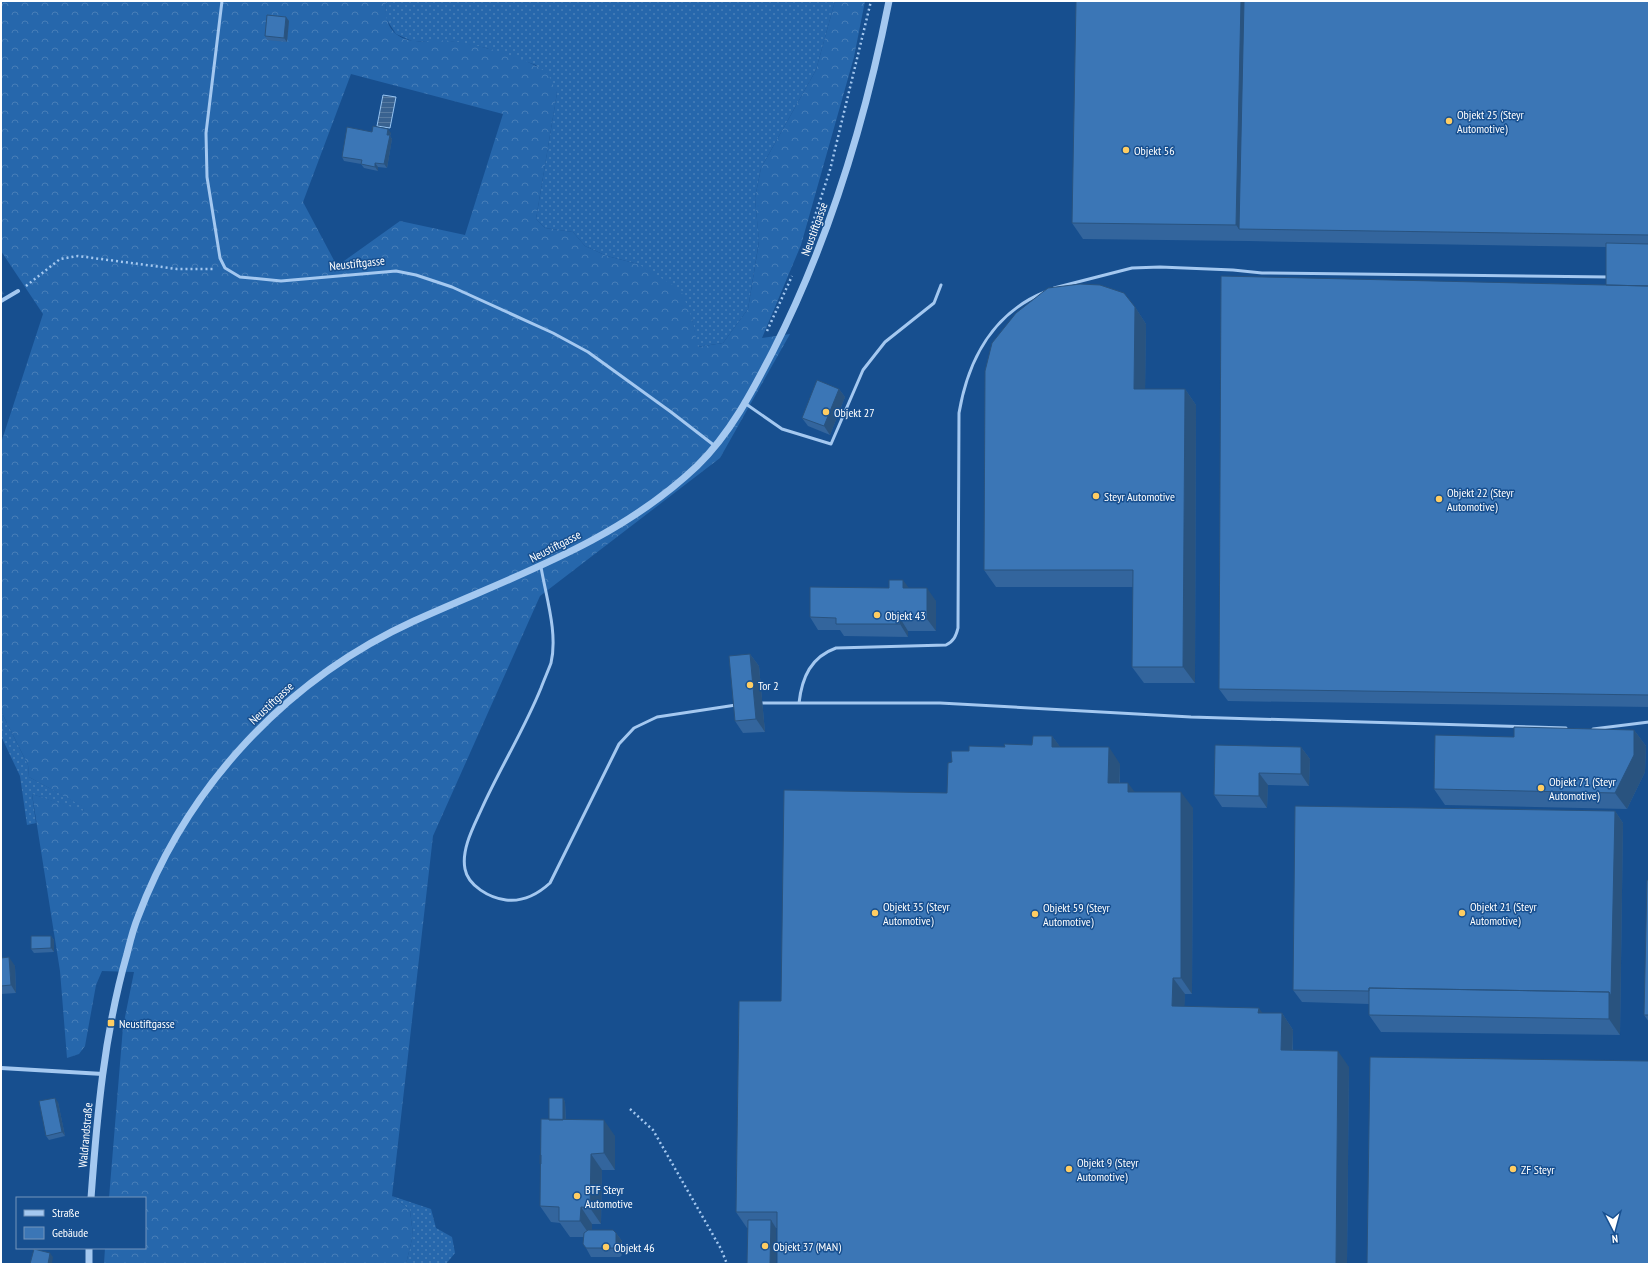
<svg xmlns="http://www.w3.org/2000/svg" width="1650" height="1265" viewBox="0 0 1650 1265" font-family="'PT Sans Narrow',sans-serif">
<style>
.grass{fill:url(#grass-dots)}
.forest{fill:url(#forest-crowns);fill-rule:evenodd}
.water{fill:url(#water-rules);stroke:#96c4f2}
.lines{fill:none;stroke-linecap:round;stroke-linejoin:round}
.path{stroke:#a4c8f0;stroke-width:2.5;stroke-dasharray:2 3;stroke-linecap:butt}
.service{stroke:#a4c8f0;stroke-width:3}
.minor{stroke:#a4c8f0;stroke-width:4}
.tertiary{stroke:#a4c8f0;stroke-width:7}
.wall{fill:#33659d}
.shaded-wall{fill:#29537f}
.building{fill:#3b76b6;stroke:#29537f}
.poi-dot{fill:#ffcd62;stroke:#174f8f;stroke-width:1.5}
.labels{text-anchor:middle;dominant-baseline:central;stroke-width:3;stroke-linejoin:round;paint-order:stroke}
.poi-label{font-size:12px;fill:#fff;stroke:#174f8f;text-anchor:start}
.street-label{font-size:12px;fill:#fff;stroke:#174f8f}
</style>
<defs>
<pattern id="grass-dots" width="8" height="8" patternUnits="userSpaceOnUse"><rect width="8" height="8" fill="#2667ac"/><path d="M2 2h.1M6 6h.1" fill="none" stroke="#477eb8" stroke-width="1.8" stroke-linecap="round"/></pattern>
<pattern id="forest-crowns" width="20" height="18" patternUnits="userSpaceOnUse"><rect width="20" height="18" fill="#2667ac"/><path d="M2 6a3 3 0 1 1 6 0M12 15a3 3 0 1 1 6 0" fill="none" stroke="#477eb8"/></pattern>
<pattern id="water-rules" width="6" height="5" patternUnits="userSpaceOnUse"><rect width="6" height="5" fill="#396290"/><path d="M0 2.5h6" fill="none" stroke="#577aa1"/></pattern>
</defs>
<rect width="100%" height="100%" fill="#174f8f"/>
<!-- grass -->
<path class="grass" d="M386,1H835L816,70L761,168L755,198L759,241L748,309L723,343L697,347L692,318L638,264L607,256L585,246L573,232L545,228L536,219L557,93L536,65L486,48L450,41H412L396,34L385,17Z
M1,711L28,765L29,777L83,806L84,812L32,794L36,823L27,825L20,776L1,736Z
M392,1196L431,1209L436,1228L452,1237L455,1253L446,1264H406L413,1235L410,1210Z"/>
<!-- forest -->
<path class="forest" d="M1,1H386C385,13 386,26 396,34C411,46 433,39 450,41C471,43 538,59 549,76C552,81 554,87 557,93L536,219L545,228L573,232L585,246L607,256L638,264L681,290L692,318L698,347L723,343L748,309L759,242L755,198L761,168L816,70L835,1H865L854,57L801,245L762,338L790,334L720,458L540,596L433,836L392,1196L410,1210L413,1235L406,1264H104L105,1248H145V1198H109L123,1027L134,972L102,971L96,985L85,1046L79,1054L67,1058L60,971L32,794L84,811L82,806L29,777L28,765L1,711V443L43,314L1,251ZM351,74L503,114L465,235L400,221L337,266L303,202Z"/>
<!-- water -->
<path class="water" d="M383,95L396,97L390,128L377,126Z"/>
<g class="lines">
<!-- path -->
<path class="path" d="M811,228L830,170L871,1
M26,286L60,259L78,256L177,269H215
M767,331L792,276
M630,1109L653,1130L721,1249L727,1264"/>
<!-- service -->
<path class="service" d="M222,1L206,133L207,177L220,258L225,268L240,277L281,281L396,271L416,275L452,287L553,333L588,352L671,412L715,446
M1054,288L1132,268L1160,267L1233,270L1262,273L1609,277
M746,404L782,429L831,444L863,370L885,342L934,303L941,285
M541,567C546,597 558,633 551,663C548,671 544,680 541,688C524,730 500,768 482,808C474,826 461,849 465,869C468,886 490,898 506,900C523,902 538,894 550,883L619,744L634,728L657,717L736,705
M762,703H940L1191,717L1566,728
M799,703C802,677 811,657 836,648L946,645C954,641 956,636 958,628L959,413C968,360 993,313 1045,292
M1593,729L1649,722"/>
<!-- minor -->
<path class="minor" d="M1,301L18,291
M1,1068L103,1074"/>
<!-- tertiary -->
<path class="tertiary" d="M91,1198C97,1116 104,1034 127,954C130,942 133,929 138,917C187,786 287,679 414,621C513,576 616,543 697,466C730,434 752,392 773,351C829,241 865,122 889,1
M89,1264V1248"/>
</g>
<!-- wall -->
<path class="wall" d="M1649,1V707L1228,701L1219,689L1606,285V247L1247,241L1083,239L1072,223Z
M286,17L289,21L287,42L267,40L265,36Z
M372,132L391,133L390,136L392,139L387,168L378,167V171L364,168L361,164L344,161L342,157Z
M1,289L4,294L1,295Z
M1135,307L1146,324L1145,389H1185L1196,405L1195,683H1144L1132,667L1133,587H996L984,570Z
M839,389L845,397L830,435L808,426L802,418Z
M909,588L936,601V631H908V637L844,636L840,630H818L810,617Z
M750,654L759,666L765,732L743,733L735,721Z
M1634,730L1646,746L1645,772L1627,809L1445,805L1434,789L1514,737Z
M1052,736L1060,747L1120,764V783L1134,792L1193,808L1192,994H1185L1184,1006L1263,1013H1282L1293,1030V1050L1349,1067L1347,1264H777V1228H776V1264H747L748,1228H747L736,1212L781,1001L947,793L952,762L969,751L1005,747L1032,745Z
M1301,747L1310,759L1309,786L1268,785L1267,808L1222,807L1214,795Z
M1615,811L1623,823L1620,1035L1381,1032L1369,1015V1004L1302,1002L1293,990Z
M1649,880V1022L1644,1015Z
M51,936L54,940V952L34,953L31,949Z
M1,958L15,966L16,993L1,994Z
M563,1098L565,1102L566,1120L615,1136V1170H602L601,1224H592V1230L616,1233L622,1241V1255L620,1257H591L586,1248L584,1237H570L560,1223L551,1222L540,1206L541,1155L549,1120Z
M58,1102L65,1136L49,1140L46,1136Z"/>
<!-- shaded-wall -->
<path class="shaded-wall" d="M1241,1H1253L1239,229L1236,225Z
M286,17L289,21L287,42L284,38Z
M388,129L391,133L390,136L392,139L387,168L384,164L387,135Z
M375,163L378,167V171L375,167Z
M1135,307L1146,324L1145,405L1134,389Z
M839,389L845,397L830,435L824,426Z
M1185,389L1196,405L1195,683L1183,667Z
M903,580L912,592L903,588Z
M927,588L936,601V631L927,619Z
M900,618L908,631V637L900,624Z
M750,654L759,666L765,732L756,719Z
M1634,730L1646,746L1645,772L1627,809L1615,793Z
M1052,736L1064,752L1052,747Z
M1109,747L1120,764L1119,799L1108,783Z
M1301,747L1310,759L1309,786L1301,774Z
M1259,773L1268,785L1267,808L1259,796Z
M1128,783L1140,799L1128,792Z
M1181,792L1193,808L1192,994L1181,978Z
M1615,811L1623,823L1620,1035L1609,1019V992Z
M51,936L54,940V952L51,948Z
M9,957L15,966L16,993L11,985Z
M1173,978L1185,994L1184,1022L1172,1006Z
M1259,1008L1270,1024L1258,1013Z
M1282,1013L1293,1030L1292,1066L1281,1050Z
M1338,1051L1349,1067L1347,1264H1336Z
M55,1098L58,1102L65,1136L62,1132Z
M563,1098L565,1102L566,1127L563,1123Z
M604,1120L615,1136V1170L604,1153Z
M591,1154L602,1170L601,1224L590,1208Z
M581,1207L592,1224V1238L580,1221Z
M771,1220L776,1228V1264H770Z
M616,1233L622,1241V1255L616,1246Z
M50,1253L53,1257L52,1264H48Z"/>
<!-- building -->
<path class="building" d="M1076,1H1241L1236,225L1072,223Z
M1244,1H1649V235L1239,229Z
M267,15L286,17L284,38L265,36Z
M373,126L388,129L387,135H390L384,164L375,163V167L361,164L362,160L342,157L347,127L372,132Z
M1606,243L1649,244V286L1606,285Z
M1221,276L1649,286V695L1219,689Z
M1080,284L1100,285L1124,293L1135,307L1134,389H1185L1183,667H1132L1133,570H984L985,371L992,343L1016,313L1048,288Z
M817,380L839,389L824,426L802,418Z
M889,580H903V588H927V619L900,618V624H836V618L810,617V587L889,588Z
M750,654L756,719L735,721L729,656Z
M1514,727L1634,730V755L1615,793L1434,789L1435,735L1514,737Z
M1033,736H1052V747H1109L1108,783H1128V792H1181V978H1173L1172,1006L1259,1008L1258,1013H1282L1281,1050L1338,1051L1336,1264H777V1212H736L739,1001H781L784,790L947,793L948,763L952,762L951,751H969V746L1005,747L1004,744L1032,745Z
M1215,745L1301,747V774L1259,773V796L1214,795Z
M1295,806L1615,811L1611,996L1609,992L1369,988V991L1293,990Z
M1647,880H1649V1015H1644Z
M31,936H51V948L31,949Z
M9,957L11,985L1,986V958Z
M1369,988L1609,992V1019L1369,1015Z
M1370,1057L1649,1061V1264H1367Z
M55,1098L62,1132L46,1136L39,1101Z
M549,1098H563V1120H549Z
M541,1119L604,1120V1153L591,1154L590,1208L581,1207L580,1221H559V1207L540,1206Z
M540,1155H541V1164H540Z
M748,1220H771L770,1264H747Z
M588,1230H613L616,1233V1246L614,1248H586L583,1244L584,1233Z
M34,1249L50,1253L48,1264H30Z"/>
<!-- markers -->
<g class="poi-dot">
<circle cx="1449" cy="121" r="4"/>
<circle cx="1126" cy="150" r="4"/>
<circle cx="826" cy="412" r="4"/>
<circle cx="1096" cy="496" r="4"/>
<circle cx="1439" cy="499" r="4"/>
<circle cx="877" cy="615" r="4"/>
<circle cx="750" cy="685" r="4"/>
<circle cx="1541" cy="788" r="4"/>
<circle cx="875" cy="913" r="4"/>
<circle cx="1462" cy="913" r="4"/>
<circle cx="1035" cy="914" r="4"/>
<rect x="107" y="1019" width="8" height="8" rx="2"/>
<circle cx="1069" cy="1169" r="4"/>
<circle cx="1513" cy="1169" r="4"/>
<circle cx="577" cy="1196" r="4"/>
<circle cx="765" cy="1246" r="4"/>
<circle cx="606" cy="1247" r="4"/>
</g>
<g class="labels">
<!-- poi labels -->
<g class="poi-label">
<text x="1457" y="114">Objekt 25 (Steyr<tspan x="1457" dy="14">Automotive)</tspan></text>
<text x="1134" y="150">Objekt 56</text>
<text x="834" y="412">Objekt 27</text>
<text x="1447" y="492">Objekt 22 (Steyr<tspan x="1447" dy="14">Automotive)</tspan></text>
<text x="1104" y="496">Steyr Automotive</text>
<text x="885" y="615">Objekt 43</text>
<text x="758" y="685">Tor 2</text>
<text x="1549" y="781">Objekt 71 (Steyr<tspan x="1549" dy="14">Automotive)</tspan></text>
<text x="883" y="906">Objekt 35 (Steyr<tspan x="883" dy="14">Automotive)</tspan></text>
<text x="1470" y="906">Objekt 21 (Steyr<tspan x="1470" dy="14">Automotive)</tspan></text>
<text x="1043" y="907">Objekt 59 (Steyr<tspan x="1043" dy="14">Automotive)</tspan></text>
<text x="119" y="1023">Neustiftgasse</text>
<text x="1077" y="1162">Objekt 9 (Steyr<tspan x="1077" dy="14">Automotive)</tspan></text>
<text x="1521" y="1169">ZF Steyr</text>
<text x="585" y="1189">BTF Steyr<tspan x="585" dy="14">Automotive</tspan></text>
<text x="773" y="1246">Objekt 37 (MAN)</text>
<text x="614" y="1247">Objekt 46</text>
</g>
<!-- street labels -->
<g class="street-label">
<text transform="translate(814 229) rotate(-70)">Neustiftgasse</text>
<text transform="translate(357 263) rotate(-6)">Neustiftgasse</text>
<text transform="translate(555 546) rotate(-27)">Neustiftgasse</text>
<text transform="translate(271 703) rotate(-43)">Neustiftgasse</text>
<text transform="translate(85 1135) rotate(-85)">Waldrandstraße</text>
</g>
</g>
<!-- border -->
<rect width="1650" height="1265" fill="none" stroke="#ffffff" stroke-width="4"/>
<!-- legend -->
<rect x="16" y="1197" width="130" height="52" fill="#174f8f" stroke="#7495bc"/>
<rect x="24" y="1210" width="20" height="6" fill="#a4c8f0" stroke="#7495bc"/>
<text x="52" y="1217" font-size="12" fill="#ffffff">Straße</text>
<rect x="24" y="1227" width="20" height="12" fill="#3b76b6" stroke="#7495bc"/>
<text x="52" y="1237" font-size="12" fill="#ffffff">Gebäude</text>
<!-- north arrow -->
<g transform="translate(1614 1229) rotate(174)" stroke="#174f8f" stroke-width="3" paint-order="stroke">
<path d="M0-3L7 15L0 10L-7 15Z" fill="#ffffff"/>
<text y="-6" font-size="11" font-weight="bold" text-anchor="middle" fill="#ffffff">N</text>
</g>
</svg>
